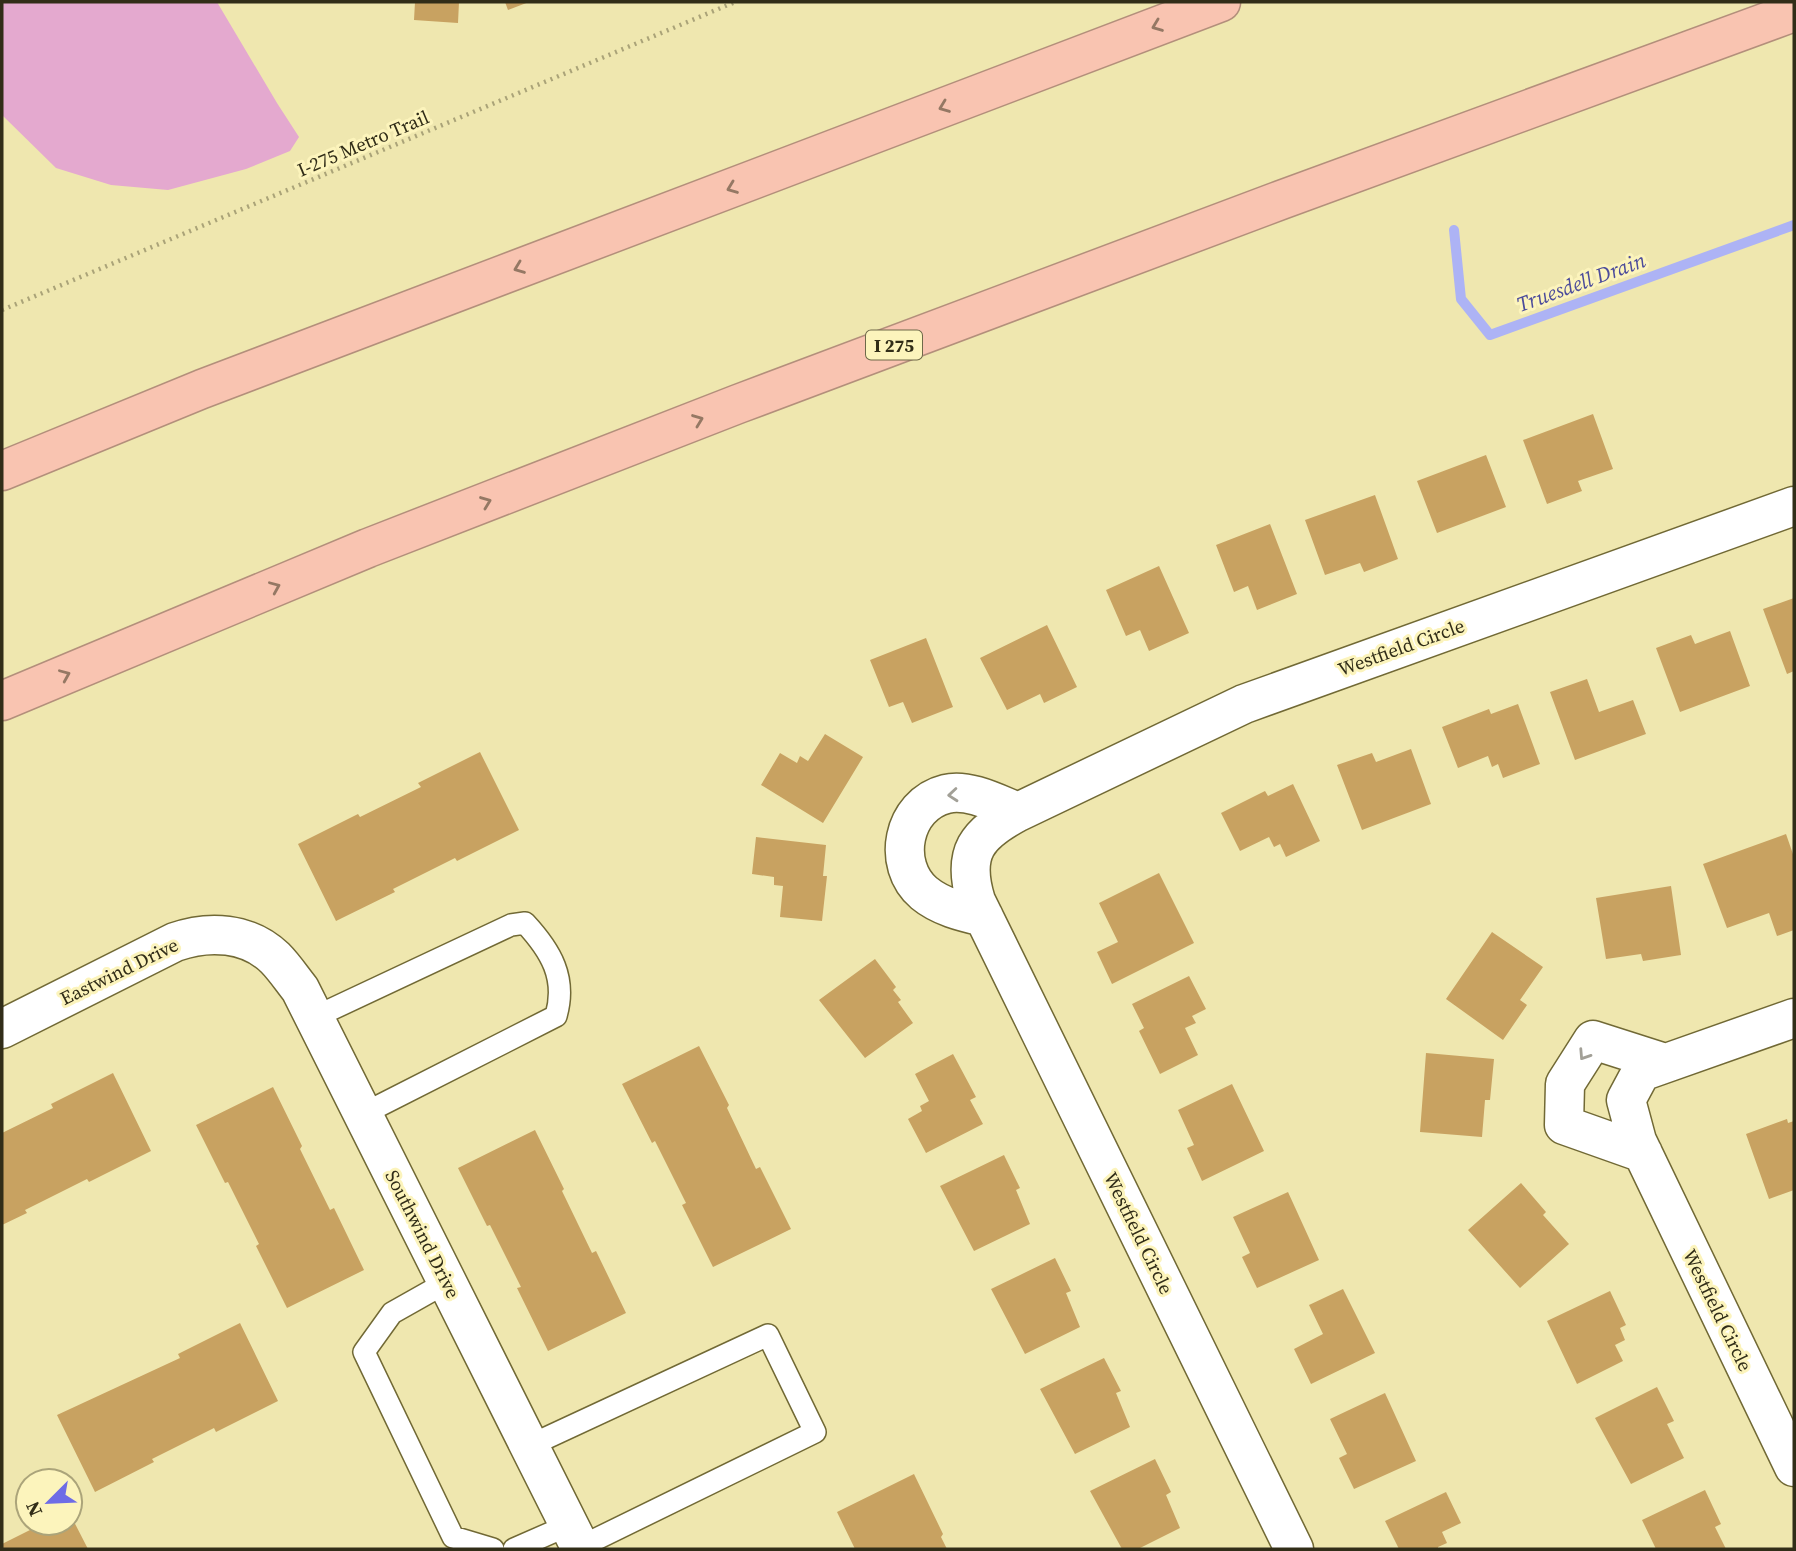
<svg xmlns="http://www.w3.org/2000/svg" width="1796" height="1551" viewBox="0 0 1796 1551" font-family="'Source Serif 4',serif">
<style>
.green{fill:#e4a9cf}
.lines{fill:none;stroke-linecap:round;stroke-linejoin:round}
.stream{stroke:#adb3f5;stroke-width:10}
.building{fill:#c8a261}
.service-casing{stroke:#716935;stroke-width:24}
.minor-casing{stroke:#716935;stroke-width:41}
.motorway-casing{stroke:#b38f7b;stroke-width:41}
.path{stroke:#aaa378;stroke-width:4.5;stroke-dasharray:2 5;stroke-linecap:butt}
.service{stroke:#fff;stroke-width:21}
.minor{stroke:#fff;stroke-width:38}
.motorway{stroke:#f9c4b1;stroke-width:38}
.oneway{stroke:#957864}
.oneway2{stroke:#a2a097}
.labels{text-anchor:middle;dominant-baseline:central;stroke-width:6;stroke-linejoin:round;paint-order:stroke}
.shield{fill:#fcf4bc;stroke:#6e6949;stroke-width:2}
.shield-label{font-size:18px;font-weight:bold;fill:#312d18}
.street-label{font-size:19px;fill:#312d18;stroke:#fcf4bc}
.water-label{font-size:21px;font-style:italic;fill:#4c4c9b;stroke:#fcf4bc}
</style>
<rect width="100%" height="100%" fill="#efe7af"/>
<!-- green -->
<path class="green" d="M2,2H217L277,103L299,137L290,151L246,169L168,190L111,185L56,168L2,115Z"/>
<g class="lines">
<!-- stream -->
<path class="stream" d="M1454,230L1461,299L1490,335L1794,225"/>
</g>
<!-- building -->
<path class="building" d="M415,2H459L458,23L414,20Z
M505,2H529L508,10Z
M1593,414L1613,469L1578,481L1582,491L1547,504L1523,440Z
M1486,455L1506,507L1437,533L1417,481Z
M1375,495L1398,559L1364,572L1360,563L1325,575L1305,520Z
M1270,524L1297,594L1257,610L1248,586L1234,592L1216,545Z
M1159,566L1189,633L1149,651L1140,630L1126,636L1106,590Z
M1794,598V671L1787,674L1763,609Z
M1047,625L1077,687L1044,703L1040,694L1007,710L980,658Z
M1730,631L1750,686L1680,712L1656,648L1691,635L1695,644Z
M926,638L953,707L912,723L903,702L889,707L870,660Z
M1587,679L1599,712L1633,700L1646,734L1575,760L1550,692Z
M1518,704L1540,764L1503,778L1498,764L1492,767L1488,756L1458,768L1442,727L1489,709L1491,714Z
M825,734L863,757L823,823L761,785L780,753L797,763L800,756L808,761Z
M1411,749L1431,804L1362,830L1337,765L1372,753L1376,762Z
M480,752L519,830L457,861L455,858L393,889L395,892L336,921L298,844L358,814L360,817L421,787L418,783Z
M1293,784L1320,841L1286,857L1280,844L1274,847L1269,837L1240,851L1221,813L1265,791L1268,796Z
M1786,834L1794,857V930L1777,936L1769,913L1727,928L1703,864Z
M756,837L826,845L823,876H827L822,921L780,917L783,886L774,885V877L752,874Z
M1159,873L1194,943L1112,984L1097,952L1118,942L1099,903Z
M1671,886L1681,955L1643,961L1641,954L1606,959L1596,898Z
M1492,932L1543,967L1520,1000L1527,1005L1503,1040L1446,999Z
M875,959L896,987L893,990L901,1000L898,1002L913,1023L865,1058L819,1000Z
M1189,976L1206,1009L1192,1016L1196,1023L1185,1028L1198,1055L1160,1074L1139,1031L1144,1028L1132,1004Z
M699,1046L729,1105L727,1108L756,1169L760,1167L791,1229L713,1267L682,1205L686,1203L655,1141L652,1143L622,1084Z
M1426,1053L1494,1059L1490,1100H1485L1482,1137L1420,1132Z
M953,1054L976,1097L970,1100L983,1124L926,1153L908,1119L922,1111L920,1106L929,1101L915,1074Z
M113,1073L151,1151L89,1182L87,1179L25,1210L27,1213L2,1225V1133L53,1108L51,1104Z
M1232,1084L1264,1151L1202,1181L1187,1148L1194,1145L1178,1110Z
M273,1087L302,1146L300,1149L330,1210L334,1208L364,1270L287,1308L256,1246L259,1244L228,1182L225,1183L196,1125Z
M1787,1119L1788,1123L1794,1121V1190L1769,1199L1746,1134Z
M535,1130L564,1189L562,1191L592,1253L596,1251L626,1313L548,1351L517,1288L521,1287L490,1225L487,1226L458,1168Z
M1004,1155L1020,1188L1016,1190L1030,1224L974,1251L940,1186Z
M1521,1183L1546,1212L1543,1215L1569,1244L1520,1288L1468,1230Z
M1288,1192L1319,1260L1257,1288L1242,1257L1250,1253L1233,1217Z
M1055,1258L1071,1291L1066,1293L1080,1327L1025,1354L991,1289Z
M1343,1289L1375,1353L1311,1384L1294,1349L1323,1334L1309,1305Z
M1610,1291L1626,1325L1620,1328L1625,1340L1615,1345L1623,1361L1577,1384L1547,1321Z
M240,1323L278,1401L216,1432L214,1428L152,1459L154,1462L95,1492L57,1415L180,1358L178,1354Z
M1104,1358L1121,1391L1116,1393L1130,1427L1075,1454L1040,1389Z
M1657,1387L1674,1421L1667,1424L1684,1458L1631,1484L1595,1418Z
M1385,1393L1416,1461L1354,1489L1339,1458L1347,1454L1330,1419Z
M1155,1459L1171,1492L1166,1495L1180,1528L1138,1549H1122L1090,1491Z
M914,1474L943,1534L941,1537L947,1549H855L837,1512Z
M1705,1490L1721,1524L1715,1527L1726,1549H1656L1642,1520Z
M1446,1492L1461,1523L1442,1532L1447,1543L1438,1547V1549H1399L1385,1521Z
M70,1514L88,1549H2V1544L44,1523H70Z"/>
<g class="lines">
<defs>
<path id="service" d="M315,1017L511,925L525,923C551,951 567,978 556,1016L363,1114
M447,1282L392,1313L364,1352L453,1537L493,1549
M529,1446L768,1335L815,1432L580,1547
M514,1549L569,1525"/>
<path id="minor" d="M984,917C963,912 941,907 924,893C891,865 902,805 946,794C968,788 998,804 1018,812
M1794,1018L1641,1072L1626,1100L1637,1141L1794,1467
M2,1029L175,942C209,930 248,932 275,958C284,967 292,979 300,989L581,1549
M1643,1153L1564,1125L1565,1084L1593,1040L1665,1063
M1294,1549L976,901C961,852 977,834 1018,812L1244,704L1794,506"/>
<path id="motorway" d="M2,471L202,389L1221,2
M2,701L368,548L738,404L1281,200L1794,12"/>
</defs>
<!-- service casing -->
<use href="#service" class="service-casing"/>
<!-- minor casing -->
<use href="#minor" class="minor-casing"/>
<!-- motorway casing -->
<use href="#motorway" class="motorway-casing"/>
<!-- path -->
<path class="path" d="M2,310L735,2"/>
<!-- service -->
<use href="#service" class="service"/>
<!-- minor -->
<use href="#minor" class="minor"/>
<!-- motorway -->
<use href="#motorway" class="motorway"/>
</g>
<!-- one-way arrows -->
<defs><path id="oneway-chevron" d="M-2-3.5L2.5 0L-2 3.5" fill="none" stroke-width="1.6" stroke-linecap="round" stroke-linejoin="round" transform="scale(1.75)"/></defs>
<g class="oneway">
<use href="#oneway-chevron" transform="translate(1157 26) rotate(159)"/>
<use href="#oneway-chevron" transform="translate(944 107) rotate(159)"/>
<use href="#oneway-chevron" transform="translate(732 188) rotate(159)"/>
<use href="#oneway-chevron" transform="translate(519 268) rotate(159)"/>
<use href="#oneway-chevron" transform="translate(698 420) rotate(-21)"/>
<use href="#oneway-chevron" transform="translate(486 502) rotate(-21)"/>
<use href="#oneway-chevron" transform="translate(275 587) rotate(-23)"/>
<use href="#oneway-chevron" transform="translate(65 675) rotate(-23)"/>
</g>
<g class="oneway2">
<use href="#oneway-chevron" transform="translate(953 795) rotate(175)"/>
<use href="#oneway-chevron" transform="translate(1584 1055) rotate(123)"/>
</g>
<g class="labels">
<!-- shield labels -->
<rect class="shield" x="866" y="330.5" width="56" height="29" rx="5"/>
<g class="shield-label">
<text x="894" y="345">I 275</text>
</g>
<!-- street labels -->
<g class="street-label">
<text transform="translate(363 143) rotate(-23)">I-275 Metro Trail</text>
<text transform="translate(1401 647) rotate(-20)">Westfield Circle</text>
<text transform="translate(119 971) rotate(-26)">Eastwind Drive</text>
<text transform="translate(1139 1233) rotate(64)">Westfield Circle</text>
<text transform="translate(423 1234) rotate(63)">Southwind Drive</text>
<text transform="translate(1718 1310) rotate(64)">Westfield Circle</text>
</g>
<!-- water labels -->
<g class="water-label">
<text transform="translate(1581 282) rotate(-20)">Truesdell Drain</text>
</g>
</g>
<!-- border -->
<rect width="1796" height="1551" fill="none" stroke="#312d18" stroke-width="7"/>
<!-- north arrow -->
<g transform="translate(49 1502) rotate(246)"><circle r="33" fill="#fcf4bc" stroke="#aba47a" stroke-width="2"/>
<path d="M0-5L12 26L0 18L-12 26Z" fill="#6e6ce6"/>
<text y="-10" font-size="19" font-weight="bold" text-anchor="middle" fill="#312d18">N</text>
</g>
</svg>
